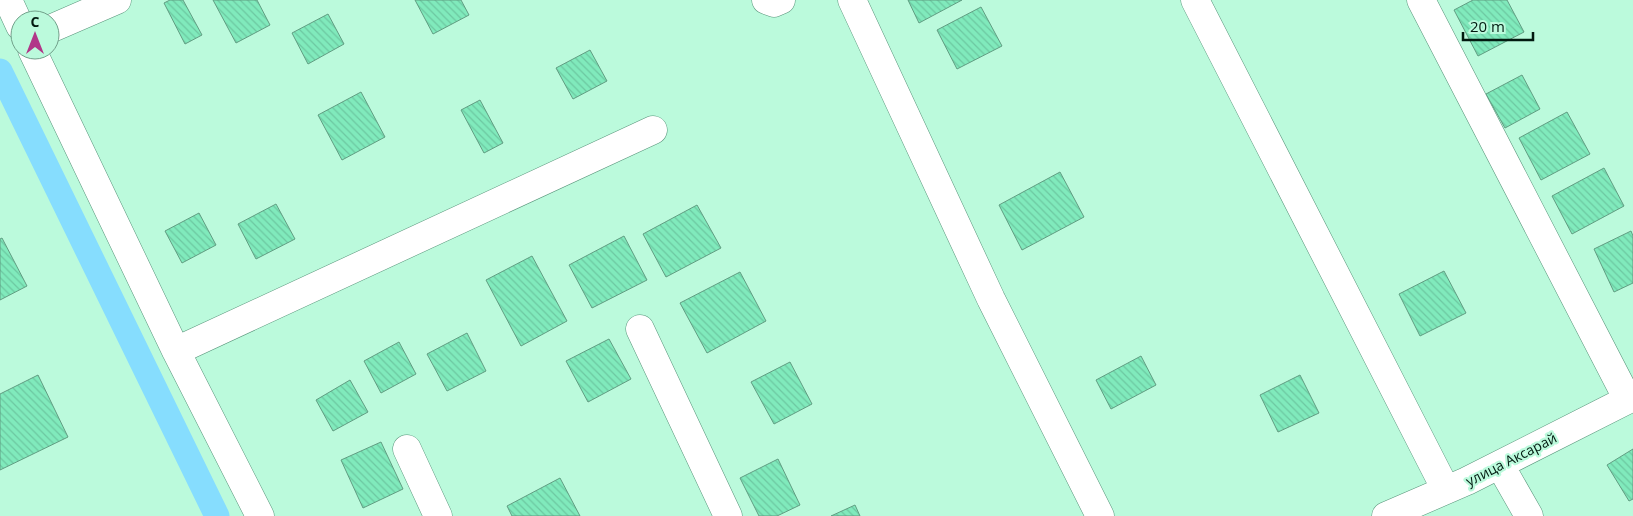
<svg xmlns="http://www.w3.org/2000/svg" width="1633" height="516" viewBox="0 0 1633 516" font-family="'Open Sans',sans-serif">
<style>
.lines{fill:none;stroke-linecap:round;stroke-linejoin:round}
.canal{stroke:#86ddfe;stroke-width:25}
.building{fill:url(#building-back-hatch);stroke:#619d82}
.minor-casing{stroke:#59957b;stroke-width:29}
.minor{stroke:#fff;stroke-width:28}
.labels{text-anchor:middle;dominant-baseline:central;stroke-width:4.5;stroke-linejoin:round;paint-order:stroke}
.street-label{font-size:14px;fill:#021a10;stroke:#bbfadc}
</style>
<defs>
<pattern id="building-back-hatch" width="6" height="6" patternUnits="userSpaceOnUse" patternTransform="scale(1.25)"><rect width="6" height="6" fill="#80eabc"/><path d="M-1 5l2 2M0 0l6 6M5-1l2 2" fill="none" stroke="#6dc8a1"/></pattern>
</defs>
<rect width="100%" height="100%" fill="#bbfadc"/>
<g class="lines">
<!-- canal -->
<path class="canal" d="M0,71L217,516"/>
</g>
<!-- building -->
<path class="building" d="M170,0H183L202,35L185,44L164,3Z
M213,0H257L270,25L236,43Z
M415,0H461L469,15L433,34Z
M908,0H962L919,23Z
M1473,0H1507L1524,32L1478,56L1454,10Z
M981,7L1002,46L957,69L937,30Z
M328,14L344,44L308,64L292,33Z
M590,50L607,81L573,99L556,68Z
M1522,75L1540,109L1505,128L1486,94Z
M361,92L385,137L342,160L318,115Z
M480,100L503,143L484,153L461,110Z
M1567,112L1590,154L1541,180L1519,138Z
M1604,168L1624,206L1572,234L1552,196Z
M1060,172L1084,217L1022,250L999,205Z
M276,204L295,239L256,259L238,224Z
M697,205L721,248L666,277L643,234Z
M199,213L216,245L182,263L165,231Z
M1631,231L1633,236V283L1614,292L1594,249Z
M624,236L647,280L592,308L569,265Z
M2,238L27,286L0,300V239Z
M532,256L567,321L521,346L486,280Z
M1444,271L1466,313L1420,336L1399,294Z
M740,272L766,321L707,353L680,303Z
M467,333L486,371L447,391L427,354Z
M609,339L631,379L588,402L566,361Z
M399,342L416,374L381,393L364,361Z
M1141,356L1156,385L1111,409L1096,380Z
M790,362L812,404L774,424L751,382Z
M38,375L68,437L0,470V394Z
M1300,375L1319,413L1278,432L1260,395Z
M350,380L368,412L333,431L316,400Z
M381,442L403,489L363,508L341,460Z
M1633,449V499L1629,501L1607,465Z
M778,459L800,505L777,516H759L740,478Z
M560,478L580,516H512L507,506Z
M855,505L860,516H831Z"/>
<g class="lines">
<defs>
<path id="minor" d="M8,0L20,26
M766,0L774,3L781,0
M852,0L991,299L1100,516
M1195,0L1446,490
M1421,0L1628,400
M50,29L117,0
M32,50L176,351L260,516
M640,329L728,516
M176,351L653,130
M407,449L438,516
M1500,465L1529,516
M1386,516L1467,481L1633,397"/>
</defs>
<!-- minor casing -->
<use href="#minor" class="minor-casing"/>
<!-- minor -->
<use href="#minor" class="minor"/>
</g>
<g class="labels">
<!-- street labels -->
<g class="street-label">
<text transform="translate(1511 459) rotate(-27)">улица Аксарай</text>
</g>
</g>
<!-- north arrow -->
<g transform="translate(35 35)"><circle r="24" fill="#bbfadc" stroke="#71a08a"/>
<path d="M0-4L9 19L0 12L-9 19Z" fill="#b13688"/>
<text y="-8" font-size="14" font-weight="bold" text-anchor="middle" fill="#021a10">С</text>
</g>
<!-- scale -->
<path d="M1463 32v8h70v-8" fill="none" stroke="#021a10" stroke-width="2.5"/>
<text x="1470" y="32" font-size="15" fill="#021a10" stroke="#bbfadc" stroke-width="4" paint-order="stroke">20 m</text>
</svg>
